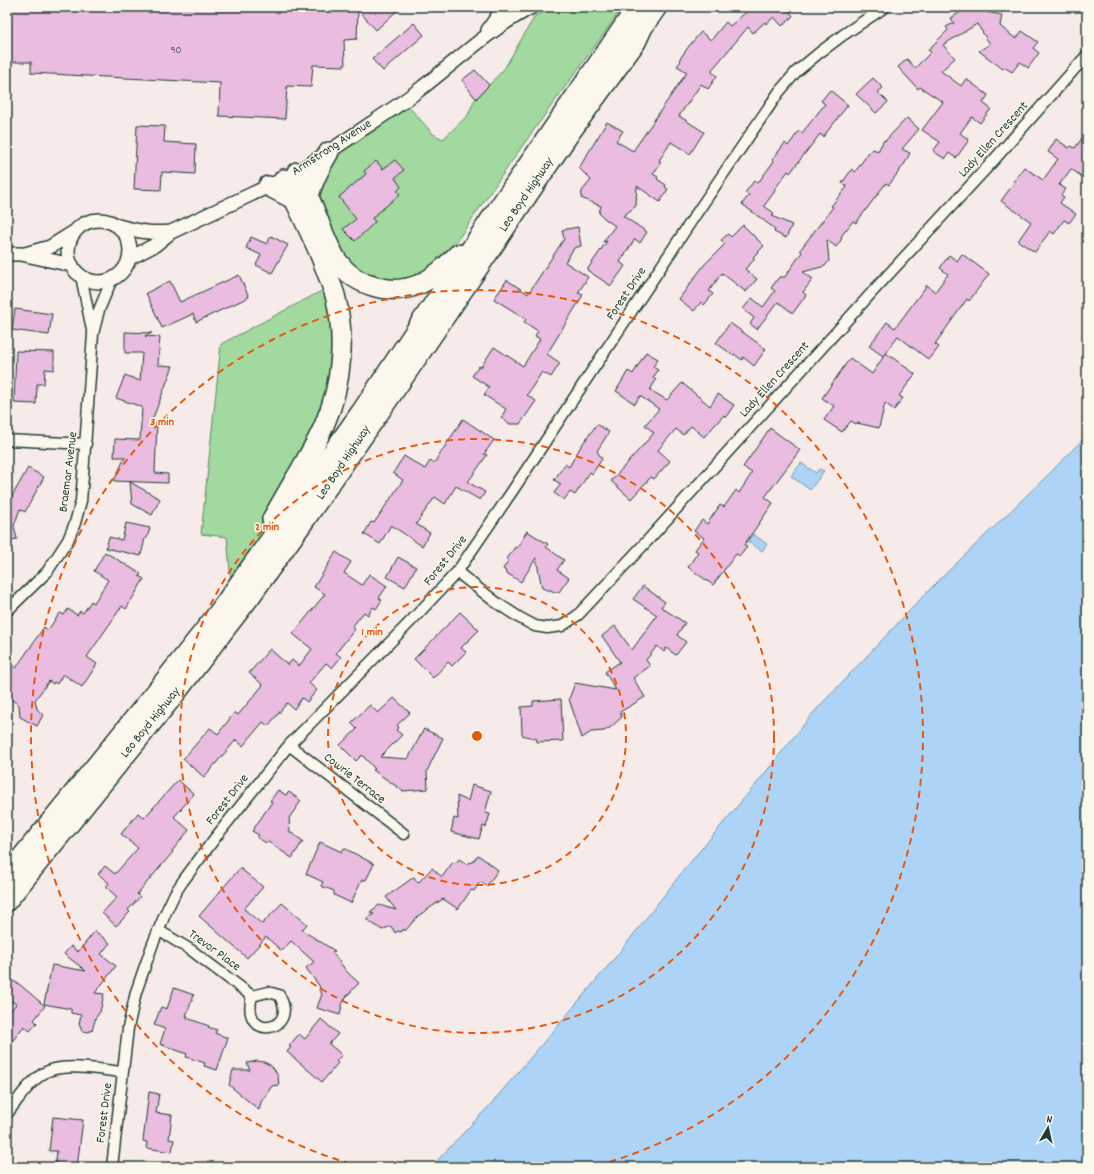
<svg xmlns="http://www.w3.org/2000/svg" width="1094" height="1174" viewBox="0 0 1094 1174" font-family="Dekko,sans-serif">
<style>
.green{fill:#a2d99e;stroke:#608b69}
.water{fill:#add4f7;stroke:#7498a9}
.building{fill:#e9bce0;stroke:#1f3d34}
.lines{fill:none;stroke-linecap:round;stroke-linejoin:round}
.minor-casing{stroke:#1f3d34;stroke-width:13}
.tertiary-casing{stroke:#1f3d34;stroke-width:16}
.motorway-casing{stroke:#1f3d34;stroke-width:22}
.minor{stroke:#fbf7ec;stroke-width:10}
.tertiary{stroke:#fbf7ec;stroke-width:13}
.motorway{stroke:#fbf7ec;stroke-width:19}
.ring{fill:none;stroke:#e8590c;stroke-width:2;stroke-dasharray:7 5}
.labels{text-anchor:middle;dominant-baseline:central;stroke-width:3;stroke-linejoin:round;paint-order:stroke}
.number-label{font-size:11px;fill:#525d5f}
.street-label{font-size:13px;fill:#1f3d34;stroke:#fbf7ec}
.centre{fill:#e8590c;stroke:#fbf7ec;stroke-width:2}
.ring-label{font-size:12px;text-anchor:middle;font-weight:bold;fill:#e8590c;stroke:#fbf7ec;stroke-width:3;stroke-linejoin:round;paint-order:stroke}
</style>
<rect width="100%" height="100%" fill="#f7ebea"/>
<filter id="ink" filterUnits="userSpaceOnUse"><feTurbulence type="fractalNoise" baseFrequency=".025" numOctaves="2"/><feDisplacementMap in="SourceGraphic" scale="8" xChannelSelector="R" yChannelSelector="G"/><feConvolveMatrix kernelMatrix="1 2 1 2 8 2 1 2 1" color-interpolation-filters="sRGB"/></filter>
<g filter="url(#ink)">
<!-- green -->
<path class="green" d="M556,7H623L523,145L456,242L431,272L418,283L355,278L304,178L337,153L409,107L433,134L443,139L468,115L474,101L504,69L535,16Z
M331,286L340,382L310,461L231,582L227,537L201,534L221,344Z"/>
<!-- water -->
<path class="water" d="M1087,435V1167H431L489,1106L549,1036L619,953L687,866L757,783L813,713L933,586L1052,471Z
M801,463L816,473L819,469L824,471L810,490L791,476Z
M753,534L767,544L762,551L748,542Z"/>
<!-- building -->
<path class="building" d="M7,7H401L376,30L358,10L357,39L344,40L345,66L313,65L311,87L287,86L285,119L219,116L220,83L31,73V62H7Z
M752,7H785L793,16L782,26L774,17L766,24L765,22L753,33L748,27L711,71L717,76L708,89L701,84L679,116L704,132L690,154L671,142L660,159L659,161L661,162L653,174L658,177L657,179L666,185L665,187L668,189L660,202L637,186L636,206L623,216L647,232L640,243L635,239L620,262L625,266L611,286L587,270L607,241L603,242L615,226L604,218L599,213L601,206L581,198L582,191L591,180L579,168L607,122L623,131L616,141L633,151L687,72L677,66L681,61L679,60L689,46L701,32L711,40L726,22L730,26Z
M967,8L1002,15L1000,26L1016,39L1022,31L1038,42L1033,48L1039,53L1028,68L1020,62L1012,72L1004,67L1003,69L979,51L990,44L977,24L943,45L955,58L941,71L961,86L966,79L988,95L983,103L991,109L980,123L972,117L960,133L969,140L956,158L949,153L945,159L933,151L940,142L922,130L943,102L920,87L918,89L898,67L907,59L915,68L931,52L928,50L948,30L946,27L954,23L951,18Z
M414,23L424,35L383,71L372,59Z
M475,70L489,85L476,99L462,80Z
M873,78L883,88L878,92L888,102L876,113L856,94Z
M830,90L848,105L823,137L820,134L790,173L788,171L774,190L775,191L764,206L774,213L772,216L792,225L786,238L774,232L775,229L742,204L749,195L745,193L754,181L758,183L774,161L772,160L785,143L788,146L799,131L802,133L825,104L821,101Z
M907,118L919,129L902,149L910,153L905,163L889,185L886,183L856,223L853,221L842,235L841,240L836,247L827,240L829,261L825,266L803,272L813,279L803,292L806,295L793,313L778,302L757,329L750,324L754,318L743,309L752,298L763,307L775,291L771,288L779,277H785L802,252L800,250L833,207L831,206L847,187L842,183L852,169L855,172L869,152L873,149L878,151L884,140L885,141Z
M137,125L165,126L164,142L196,144L195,174L162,172L161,190L134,189Z
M1087,131V180L1071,169L1059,185L1066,189L1061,195L1064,197L1060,203L1076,214L1069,223L1064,220L1054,234L1050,231L1035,252L1018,241L1031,222L1001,201L1014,183L1013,182L1024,167L1043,180L1058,159L1048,152L1056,139L1069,148L1071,146L1075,148Z
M395,160L404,170L395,178L401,187L397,191L400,194L372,218L375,222L355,241L343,229L356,219L339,197L366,174L364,171L376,161L383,169Z
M743,225L764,246L753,257L755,259L745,269L757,279L746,292L722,273L709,291L713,294L704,305L701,302L694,311L679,299L704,265L725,244L721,240L728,234L731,237Z
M578,227L581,246L574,248L565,262L588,277L578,293L583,295L547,354L560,363L551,377L542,372L527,395L536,401L520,424H510L501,418L506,409L484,395L489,387L472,376L479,366L481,367L494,347L523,366L540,339L535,336L538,331L524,322L526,319L494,299L507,280L528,294L564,239L562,230Z
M271,236L288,245L272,273L256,265L261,255L246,248L251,237L267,244Z
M962,254L989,274L969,301L967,299L935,344L939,347L929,360L898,336L883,356L869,346L887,322L895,328L927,285L935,292L948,274L940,268L949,255L957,261Z
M239,275L249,297L196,322L193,314L162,328L146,293L170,281L180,302Z
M15,309L52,314L49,335L12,330Z
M730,323L766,349L754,366L743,357L742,360L734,354L733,355L716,343Z
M125,332L152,333L145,336L160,337L158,365L173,366L151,423H157L155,473L168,474V483L114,481L125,457H114L115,439L140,440L142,407L116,398L125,375L140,381L142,353H125Z
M16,351L54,352V370L45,369L44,384H37L36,404L14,403Z
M646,352L658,359L653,367L658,370L653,378L656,380L650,390L667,400L682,383L710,406L718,394L734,405L726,417L724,415L704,437L691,426L683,435L676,429L658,450L670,461L654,479L651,477L631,499L611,481L654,433L645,425L659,409L640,396L635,404L616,391L628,371L633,374Z
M886,353L915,374L899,396L903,398L894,410L885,403L879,428L857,423L856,424L851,421L842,432L824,420L834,406L822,398L850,358L872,374Z
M463,419L494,440L484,454L487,455L468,482L485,492L480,500L456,486L445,504L435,497L416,524L430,533L422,546L391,525L380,544L364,534L371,522L374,523L403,480L393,473L404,456L425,469L430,461L434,463Z
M597,424L609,432L597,451L602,459L592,474L590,472L575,495L570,492L564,500L554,493L561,484L554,480L565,464L569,467L581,446Z
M770,428L800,450L765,497L773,503L744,545L747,547L740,556L736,554L713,585L688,567L698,552L695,550L704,538L694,531L702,520L707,524L720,505L724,507L736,490L739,493L752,473L743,467Z
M28,468L44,477L25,512L20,509L14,526L17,539L10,540L9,543H7V505Z
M130,482L160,499L152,515L132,504Z
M126,523L150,528L147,538H145L141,556L106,548L109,537L122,540Z
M527,531L548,544L546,547L564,560L557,570L569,578L559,592H555L550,590H547L542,588L536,558L521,582L505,572L506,571L503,569L508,561L507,559L515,547L517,548Z
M105,552L141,574L139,576L144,579L126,609L122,606L87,657L97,664L82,687L63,674L57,684L54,682L53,684L49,681L35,700L37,709L43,715L37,726L20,717L19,705L7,696V662L16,668L44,627L48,630L60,613L64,615L68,609L77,615L80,611L83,613L91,601L94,603L108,580L94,571Z
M336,552L351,562L344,573L362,585L369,574L387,586L379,598L382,600L376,609L373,607L368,615L364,612L352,627L355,629L336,653L341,657L332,668L326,663L309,683L317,690L307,702L302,698L294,709L287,703L268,726L263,722L243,746L236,740L204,777L183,759L210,728L218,734L235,712L238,715L263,685L249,673L270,649L288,665L292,660L299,666L312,649L293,634L325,594L314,587Z
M398,557L416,567L405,587L387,577Z
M643,586L665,602L661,607L685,623L677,635L686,642L676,655L666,648L664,652L657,646L646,660L650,666L633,678L645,697L620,712L622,717L611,727L604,731L591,732L582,738L569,699L575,683L616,690L605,672L620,662L602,636L615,626L632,650L657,615L633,599Z
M460,612L479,630L461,648L466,652L452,666L448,662L433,678L414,659Z
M394,698L410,713L397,725L399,727L396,730L402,735L380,757L408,759L424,729L443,738L427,771L428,789L403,791L373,770L375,769L362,755L356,761L340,745L357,729L351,723L370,705L378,713Z
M561,699L563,741L537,742V739L522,735L521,707L533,706V701Z
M178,780L194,794L174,817L189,830L172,851L173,852L137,894L140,897L128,910L130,912L116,926L102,913L117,897L106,887L109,883L98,874L105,866L115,874L138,848L121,834L138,813L144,818Z
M472,785L491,791L485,813L490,814L486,827L483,826L479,839L451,832L454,818L458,819L457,796L468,801Z
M278,790L286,795L289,792L301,801L289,818L290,832L303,841L292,858L267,841L266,843L257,837L259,835L252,831L272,802L270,801Z
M320,842L342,852L344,848L374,864L366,880H362L351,903L334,895V891L321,886L323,882L306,874Z
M478,855L498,870L487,886L480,882L474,891L471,890L458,909L443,899L418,916L405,931L404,929L400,932L398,931L395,933L391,926L382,930L366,919L374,914L370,912L379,905L396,910L386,897L414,877L418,883L432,868L442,877L453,862L456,863L459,859L468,865L470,862L472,863Z
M240,868L263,887L244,909L262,924L282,903L307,924L302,930L335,951L332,952L347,972L359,983L346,997L342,1005L340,1015L317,1008L322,994L319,990L320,987L306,968L314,962L291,941L282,951L266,937L247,958L199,916Z
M95,931L110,943L101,954L116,966L95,993L104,994L100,1012L96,1017L92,1030L88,1032L82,1031L79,1024L81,1015L71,1013V1009L44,1004L52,965L86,971L64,954L71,946L78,952Z
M7,978L19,984L45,1006L34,1020L37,1023L30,1031L24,1026L7,1048V1015L16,1004L7,998Z
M174,988L194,995L186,1016H188L187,1018L209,1026L208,1027L217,1030L215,1033L228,1038L217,1070L204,1066L205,1063L186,1057L187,1054L160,1044L165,1029L154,1025L161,1007L167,1009Z
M321,1019L338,1034L329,1044L342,1055L336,1061L338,1063L322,1082L287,1052L291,1047L289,1046L299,1034L305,1039Z
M257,1061L264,1062L270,1065L274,1069L278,1076L279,1085L272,1086L261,1102L259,1110L229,1085L233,1070H250L247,1063Z
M149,1092L159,1094L156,1113L172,1115L169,1139L174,1140L172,1152L146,1148L147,1142L143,1141Z
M53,1117L83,1120L77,1167H55L57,1151H49Z"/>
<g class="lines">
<defs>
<path id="minor" d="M81,276L92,330
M7,440L86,444
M457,572L497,603L520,618L535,626L547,628L562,626L578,615L649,539L876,288L993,161L1087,55
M7,611L47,572L68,540L75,523L81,501L83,476L93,334L99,310L112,279
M289,745L404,834
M158,930L191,950L252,996L268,992L279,995C301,1032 240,1043 252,996
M7,1114C17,1101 27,1085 41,1075C59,1061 101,1070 122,1072
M112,1167L128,1028L136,992L152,946L166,912L175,893L183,881L215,838L289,745L412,620L457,572L511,493L694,217L779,92L796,72L819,53L843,35L885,7"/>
<path id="tertiary" d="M488,30L504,7
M68 251a31 31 0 1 1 62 0a31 31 0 1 1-62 0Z
M118,226C138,231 150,234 171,232
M7,254H21L72,265
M25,254L50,247L74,232
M130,258L155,245L171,232L284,179C309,166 331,150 354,135C376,120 398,106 419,90C456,62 490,28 532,7"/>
<path id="motorway" d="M297,172C305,188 312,203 318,219C324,234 330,251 339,263C357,287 393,296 420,284C435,277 446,266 458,254
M268,186L295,200
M309,196C313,180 320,167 329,152
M272,519C282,502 291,485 301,469C309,454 319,439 325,423C342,384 346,337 335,295C330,280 324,265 318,250C307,226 296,202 284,179
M7,875L158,689L218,613L361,412L421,322L466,256L490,220L637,7
M7,901L176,693L250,597L305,520L408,371L570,133L636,42L643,27L657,7"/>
</defs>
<!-- minor casing -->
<use href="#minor" class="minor-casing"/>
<!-- tertiary casing -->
<use href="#tertiary" class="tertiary-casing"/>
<!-- motorway casing -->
<use href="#motorway" class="motorway-casing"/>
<!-- minor -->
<use href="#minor" class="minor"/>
<!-- tertiary -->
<use href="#tertiary" class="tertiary"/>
<!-- motorway -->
<use href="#motorway" class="motorway"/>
</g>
</g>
<!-- distance rings -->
<g class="ring">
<circle cx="477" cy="736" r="149"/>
<circle cx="477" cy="736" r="297"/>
<path d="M362 1167A446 446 0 1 1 592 1167"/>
</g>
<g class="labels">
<!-- number labels -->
<g class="number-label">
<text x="176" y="51">90</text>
</g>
<!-- street labels -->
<g class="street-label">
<text transform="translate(994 140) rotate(-48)">Lady Ellen Crescent</text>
<text transform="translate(332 148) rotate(-33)">Armstrong Avenue</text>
<text transform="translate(527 195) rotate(-56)">Leo Boyd Highway</text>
<text transform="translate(627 294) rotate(-56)">Forest Drive</text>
<text transform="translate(775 380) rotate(-48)">Lady Ellen Crescent</text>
<text transform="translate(344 463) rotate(-56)">Leo Boyd Highway</text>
<text transform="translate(69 472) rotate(-83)">Braemar Avenue</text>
<text transform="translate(446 561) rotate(-51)">Forest Drive</text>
<text transform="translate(151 723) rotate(-51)">Leo Boyd Highway</text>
<text transform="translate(354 779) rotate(38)">Cowrie Terrace</text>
<text transform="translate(228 800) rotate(-52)">Forest Drive</text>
<text transform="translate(214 951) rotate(36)">Trevor Place</text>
<text transform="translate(105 1113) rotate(-83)">Forest Drive</text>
</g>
</g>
<circle cx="477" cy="736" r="6" class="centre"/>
<g class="ring-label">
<text x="162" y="425">3 min</text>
<text x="267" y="530">2 min</text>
<text x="372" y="635">1 min</text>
</g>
<!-- margin -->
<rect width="1094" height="1174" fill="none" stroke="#fbf7ec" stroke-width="24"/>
<rect x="12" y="12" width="1070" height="1150" fill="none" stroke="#1f3d34" stroke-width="1.5" filter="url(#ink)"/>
<!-- north arrow -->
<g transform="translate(1048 1128) rotate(9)" stroke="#fbf7ec" stroke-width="3" paint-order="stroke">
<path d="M0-3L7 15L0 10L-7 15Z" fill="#1f3d34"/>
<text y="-6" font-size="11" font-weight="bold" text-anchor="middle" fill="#1f3d34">N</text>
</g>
</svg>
